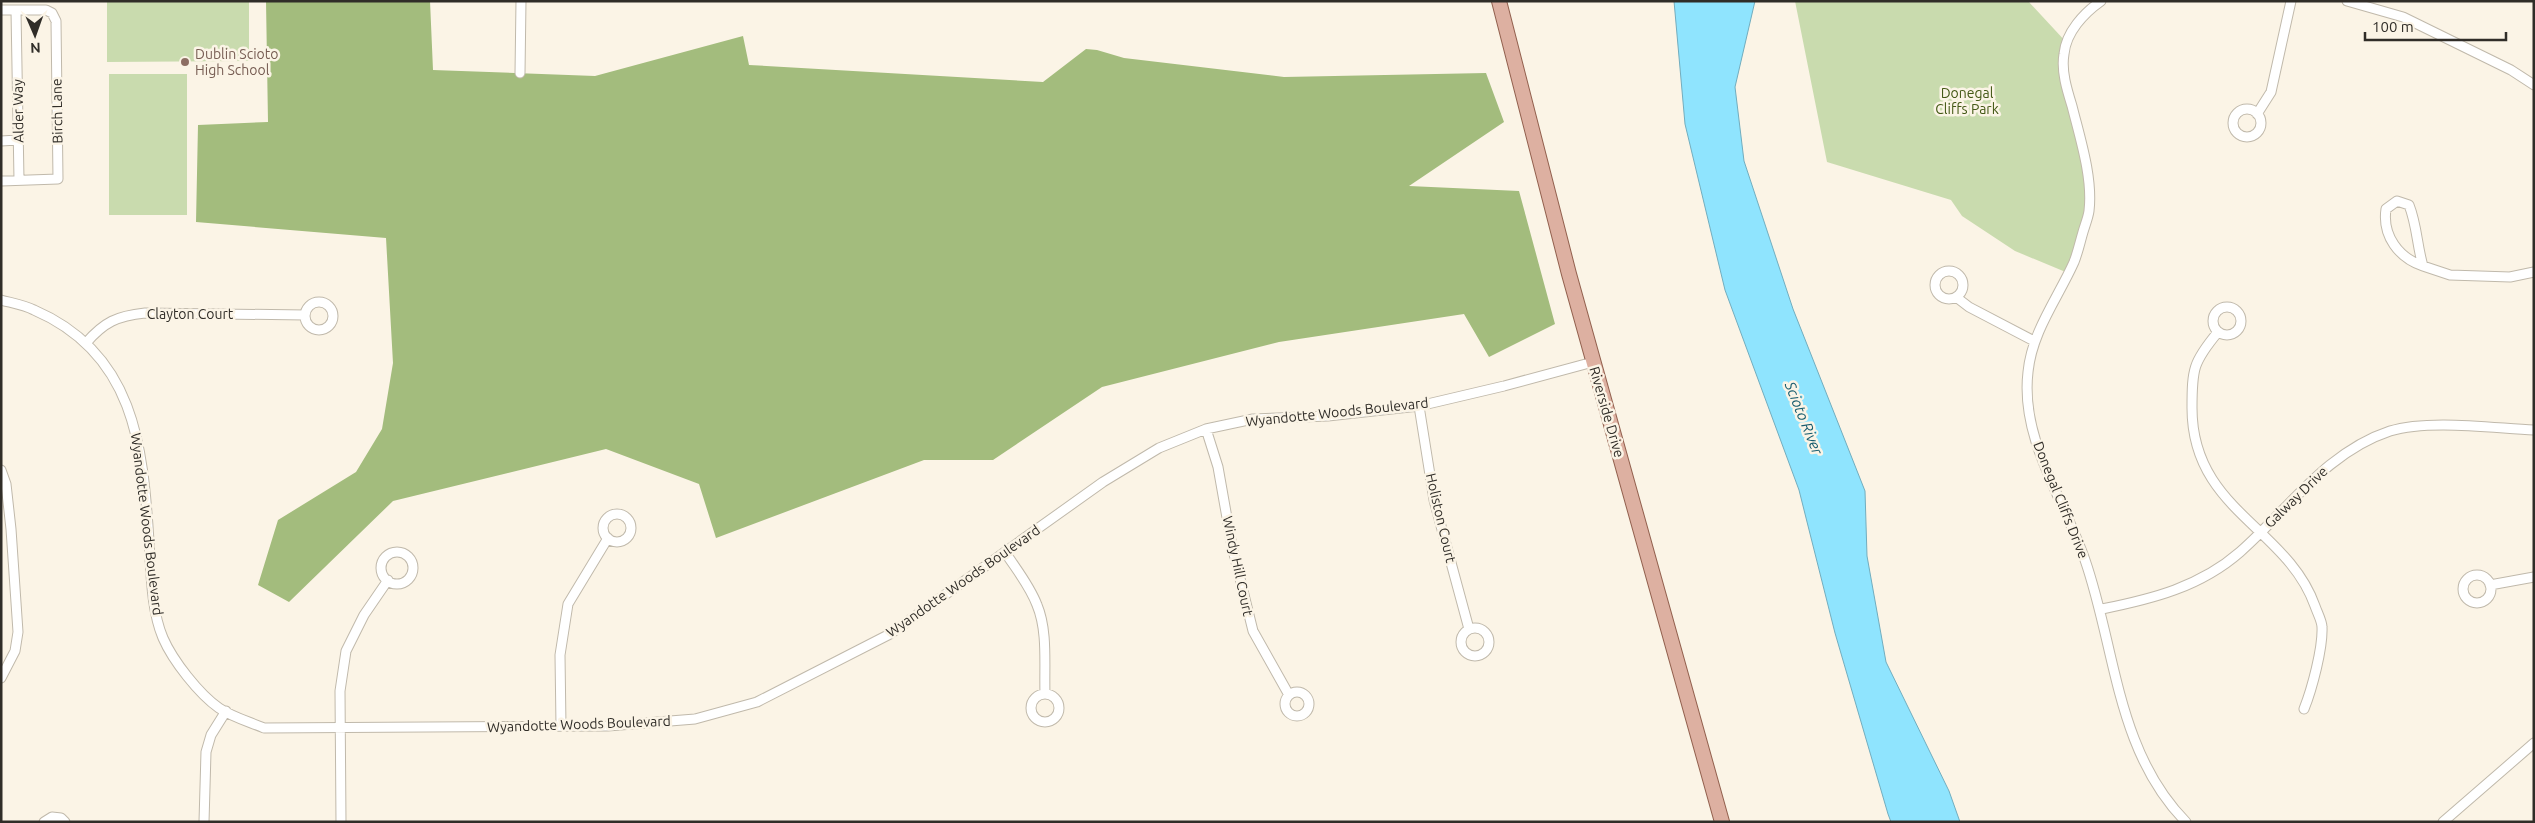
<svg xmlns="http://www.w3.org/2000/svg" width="2535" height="823" viewBox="0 0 2535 823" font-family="Ubuntu,sans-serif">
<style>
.green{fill:#c9dbae}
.forest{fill:#a3bc7d}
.water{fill:#8fe4fe;stroke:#72adbe}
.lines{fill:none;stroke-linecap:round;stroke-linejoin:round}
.minor-casing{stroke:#c0b9ab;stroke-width:11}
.primary-casing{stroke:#92604e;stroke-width:16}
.minor{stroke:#fff;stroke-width:9}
.primary{stroke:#ddb0a1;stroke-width:14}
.education-dot{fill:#8d6e63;stroke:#fbf4e6;stroke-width:2}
.labels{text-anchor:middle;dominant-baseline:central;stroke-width:5;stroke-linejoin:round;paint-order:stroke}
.education-label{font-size:14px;fill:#785e54;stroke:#fbf4e6;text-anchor:start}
.park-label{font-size:14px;fill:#445916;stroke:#fbf4e6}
.street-label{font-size:14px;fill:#302d28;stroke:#fbf4e6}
.water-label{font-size:15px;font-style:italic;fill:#175c6e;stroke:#fbf4e6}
</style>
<rect width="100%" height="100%" fill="#fbf4e6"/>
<!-- green -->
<path class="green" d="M107,1H249V61L107,62Z
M1795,1H2028L2067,43L2063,58L2086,159L2089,211L2068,273L2015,251L1962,216L1951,200L1827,162Z
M109,74H187V215H109Z"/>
<!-- forest -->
<path class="forest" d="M266,1H430L433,70L595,76L743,36L749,65L1043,82L1086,49L1097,50L1124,58L1284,77L1486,73L1504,122L1409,186L1519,191L1555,324L1489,357L1464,314L1279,342L1102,387L993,460H924L716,538L699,484L606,449L393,501L289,602L258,585L278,520L356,472L382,429L393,363L386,238L196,222L198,125L268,122Z"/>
<!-- water -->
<path class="water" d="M1674,1H1755L1735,87L1744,161L1793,309L1865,491L1867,556L1886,662L1949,791L1960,822H1891L1888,814L1835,633L1799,490L1725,290L1685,124Z"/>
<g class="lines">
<defs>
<path id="minor" d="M2101,1C2084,13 2066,32 2064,54C2061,71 2067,90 2072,106C2080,138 2093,178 2089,211C2088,218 2085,225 2083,232C2080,242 2078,252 2074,262C2058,298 2032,331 2028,372C2020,439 2064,499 2085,560C2116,649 2116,751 2186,822
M2347,1L2403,17L2511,70L2534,85
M1,10H46L52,13L56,21L58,179L1,181
M16,11L19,180
M520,73L521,1
M2233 123a14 14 0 1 1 28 0a14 14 0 1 1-28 0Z
M2257,114L2271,92L2291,1
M1,141L18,140
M2397,201L2409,205C2417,225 2417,246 2423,266C2399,258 2382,236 2386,209Z
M2423,266L2450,275L2510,277L2534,272
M1935 285a14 14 0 1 1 28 0a14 14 0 1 1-28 0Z
M1956,297L1969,307L2034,341
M1,300C12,303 24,305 34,310C134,353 143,445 149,541C151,571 151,610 163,638C173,661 199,694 219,708C232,717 250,722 264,728L608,726L695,719L757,702L890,634L1103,482L1159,448L1206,429L1253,419L1328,416L1419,406L1504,386L1593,362
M305 316a14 14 0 1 1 28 0a14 14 0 1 1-28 0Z
M2213 321a14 14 0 1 1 28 0a14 14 0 1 1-28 0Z
M2218,332C2193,362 2192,369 2192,408C2192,510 2287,527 2315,606C2317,612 2322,621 2322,627C2323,648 2312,689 2304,709
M86,343C104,322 117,316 145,313L305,315
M1419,406L1434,500L1469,629
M1206,429L1218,467L1232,546L1253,631L1289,695
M1,470L6,484L11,529L18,632L15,651L1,678
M603 528a14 14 0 1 1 28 0a14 14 0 1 1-28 0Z
M1005,552C1016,569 1030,586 1037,605C1048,631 1044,666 1045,694
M381 568a16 16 0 1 1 32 0a16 16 0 1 1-32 0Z
M2463 589a14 14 0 1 1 28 0a14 14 0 1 1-28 0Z
M2490,585L2534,577
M2102,609C2152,599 2200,587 2240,552C2288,510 2326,452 2390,431C2429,419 2492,428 2534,430
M1461 642a14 14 0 1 1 28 0a14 14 0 1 1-28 0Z
M1285 704a12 12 0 1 1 24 0a12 12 0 1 1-24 0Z
M1031 708a14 14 0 1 1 28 0a14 14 0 1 1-28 0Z
M561,726L560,655L568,604L608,538
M44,822L52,817L61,818L65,822
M204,822L206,752L211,735L226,711
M341,822L340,691L346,651L364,615L388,580
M2443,822L2534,743"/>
<path id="primary" d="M1499,1L1569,274L1722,822"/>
</defs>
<!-- minor casing -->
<use href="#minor" class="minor-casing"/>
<!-- primary casing -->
<use href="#primary" class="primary-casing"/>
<!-- minor -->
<use href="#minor" class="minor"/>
<!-- primary -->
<use href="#primary" class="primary"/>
</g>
<!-- markers -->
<circle class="education-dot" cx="185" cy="62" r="5"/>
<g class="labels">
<!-- education labels -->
<g class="education-label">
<text x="195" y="54">Dublin Scioto<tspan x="195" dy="16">High School</tspan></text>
</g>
<!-- park labels -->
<g class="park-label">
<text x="1967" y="93">Donegal<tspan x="1967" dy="16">Cliffs Park</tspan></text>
</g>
<!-- street labels -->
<g class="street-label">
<text transform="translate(18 111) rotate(-91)">Alder Way</text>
<text transform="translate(57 111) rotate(-91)">Birch Lane</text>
<text x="190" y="314">Clayton Court</text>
<text transform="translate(1337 412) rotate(-6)">Wyandotte Woods Boulevard</text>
<text transform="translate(1607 412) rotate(74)">Riverside Drive</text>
<text transform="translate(2296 497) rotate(-44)">Galway Drive</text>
<text transform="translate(2061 500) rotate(68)">Donegal Cliffs Drive</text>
<text transform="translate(1441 518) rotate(77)">Holiston Court</text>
<text transform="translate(147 524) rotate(83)">Wyandotte Woods Boulevard</text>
<text transform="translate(1238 566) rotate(78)">Windy Hill Court</text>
<text transform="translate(963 581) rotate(-35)">Wyandotte Woods Boulevard</text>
<text transform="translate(579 724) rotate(-2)">Wyandotte Woods Boulevard</text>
</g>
<!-- water labels -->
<g class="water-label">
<text transform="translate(1804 418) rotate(68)">Scioto River</text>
</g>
</g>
<!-- border -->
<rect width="2535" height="823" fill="none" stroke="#302d28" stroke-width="5"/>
<!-- north arrow -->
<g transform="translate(35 35) rotate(178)" stroke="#fbf4e6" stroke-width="4" paint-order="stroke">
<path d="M0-4L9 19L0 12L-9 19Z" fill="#302d28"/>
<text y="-8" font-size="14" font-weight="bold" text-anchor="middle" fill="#302d28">N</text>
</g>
<!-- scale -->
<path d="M2365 32v8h141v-8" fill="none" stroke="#302d28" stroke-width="2.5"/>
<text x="2372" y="32" font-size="15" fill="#302d28" stroke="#fbf4e6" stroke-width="4" paint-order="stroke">100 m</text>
</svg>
